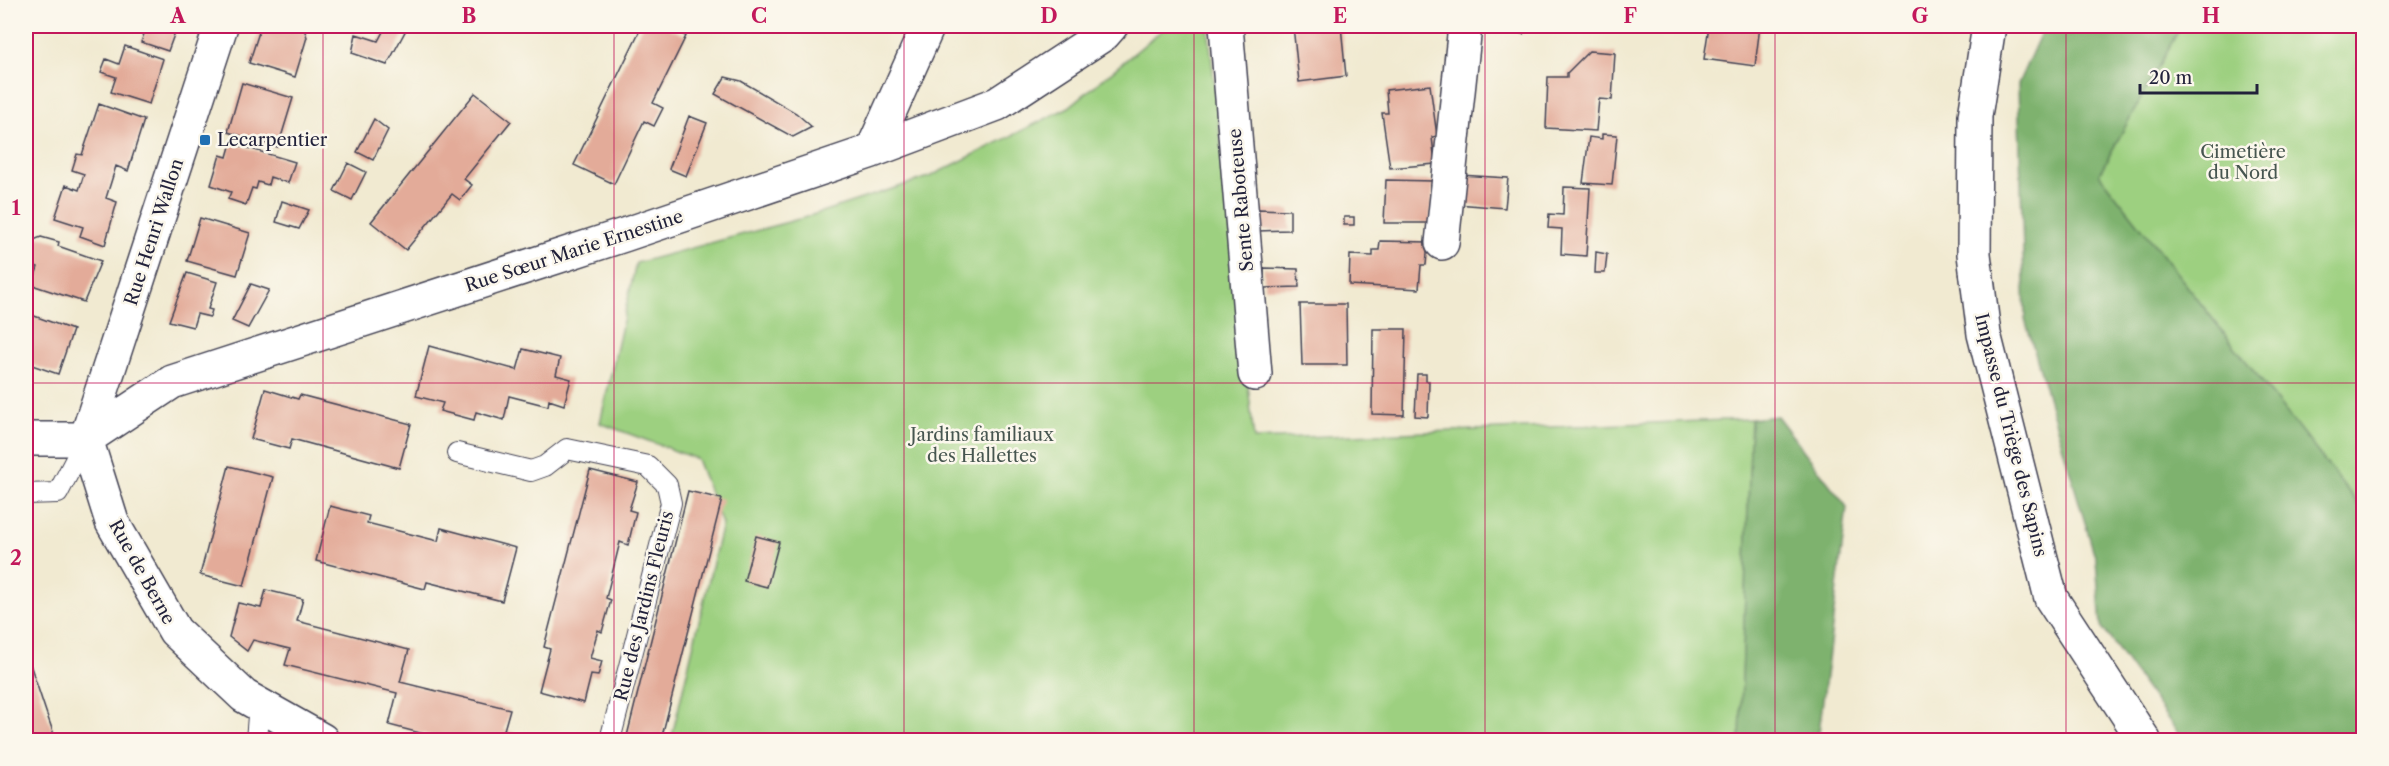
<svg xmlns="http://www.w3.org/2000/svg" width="2389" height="766" viewBox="0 0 2389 766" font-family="'Libre Caslon Text',serif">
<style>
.green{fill:#9dd080;stroke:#60795e;stroke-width:1.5}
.forest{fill:#7eb26e;stroke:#506a54;stroke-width:1.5}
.building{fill:#e3ab99}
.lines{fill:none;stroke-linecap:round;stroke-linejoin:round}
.service-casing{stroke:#414052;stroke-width:22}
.minor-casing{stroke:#414052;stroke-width:36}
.service{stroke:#fff;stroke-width:20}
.minor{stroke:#fff;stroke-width:33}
.grid{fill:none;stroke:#c2185b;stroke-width:1.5;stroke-opacity:0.55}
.poi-dot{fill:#1f6fb2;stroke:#fbf7ec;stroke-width:2}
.labels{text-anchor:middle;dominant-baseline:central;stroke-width:5;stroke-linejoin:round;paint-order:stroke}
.poi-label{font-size:18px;fill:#22223b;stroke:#fbf7ec;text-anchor:start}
.park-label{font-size:18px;fill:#475650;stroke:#fbf7ec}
.street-label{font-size:18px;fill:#22223b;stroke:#fbf7ec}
.neatline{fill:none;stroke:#c2185b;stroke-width:2}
.grid-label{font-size:20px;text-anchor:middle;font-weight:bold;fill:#c2185b}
</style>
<rect width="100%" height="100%" fill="#fbf7ec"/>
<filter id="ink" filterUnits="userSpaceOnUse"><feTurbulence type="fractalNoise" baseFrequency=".0167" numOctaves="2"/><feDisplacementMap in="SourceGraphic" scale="12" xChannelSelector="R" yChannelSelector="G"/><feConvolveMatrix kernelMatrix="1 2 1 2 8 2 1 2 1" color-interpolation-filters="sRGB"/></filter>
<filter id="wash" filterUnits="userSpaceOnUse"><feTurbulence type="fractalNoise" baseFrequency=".008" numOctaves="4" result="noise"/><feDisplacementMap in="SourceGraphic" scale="24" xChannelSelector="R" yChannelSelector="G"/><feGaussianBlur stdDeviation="1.35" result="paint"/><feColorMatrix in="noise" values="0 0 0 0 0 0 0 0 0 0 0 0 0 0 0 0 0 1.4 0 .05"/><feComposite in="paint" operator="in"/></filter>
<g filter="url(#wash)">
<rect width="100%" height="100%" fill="#f1ead1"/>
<!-- green -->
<path class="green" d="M1167,26H1208L1254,439L1751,419L1740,740H671L722,524L697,459L600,423L636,263L803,218L929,177L1069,107Z
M2181,26H2363V510L2099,174Z"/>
<!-- forest -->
<path class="forest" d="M2044,26H2181L2099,174L2363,510V740H2183L2101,626L2096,560L2025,319L2018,84Z
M1777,416L1847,507L1818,740H1740L1751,419Z"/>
<g id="blocks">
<!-- building -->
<path class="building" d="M147,26L175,32L168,51L141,42Z
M261,26H291L304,29L307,37L295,77L249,63Z
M386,26H408L387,65L352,53L356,34L378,41Z
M642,26H664L686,36L653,103L663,108L654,126L644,121L614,184L574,165Z
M1293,26H1341L1346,76L1299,82Z
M1494,26H1525L1523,34Z
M1709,26H1760L1755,66L1704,59Z
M125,46L163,59L149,104L111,92L116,77L101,72L106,59L119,64Z
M1589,51L1615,53L1612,100L1599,99L1596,131L1546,128L1548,77H1567V73Z
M725,77L741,81L796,113L812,127L793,137L715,94Z
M242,83L293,98L278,147L228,132Z
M1430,85L1437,136L1432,137L1435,164L1390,168L1382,113H1388L1386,90Z
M475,93L511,121L464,179L472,185L460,200L452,194L406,250L371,222Z
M99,104L144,120L128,171L116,166L106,198L117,202L105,245L80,236L83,227L55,218L66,185L79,190L84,174L72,170L77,154L82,155Z
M689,116L707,123L686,176L669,169Z
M374,119L388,130L373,160L357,152Z
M1602,134L1617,135L1612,185L1583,183L1589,137L1602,139Z
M231,143L295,162L288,183L270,177L268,185L258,182L256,189L252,188L246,205L228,199L231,192L211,185L220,155L227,157Z
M348,163L366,172L352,200L334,191Z
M1460,175L1508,178L1505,208L1457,204Z
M1386,180L1434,181L1430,223H1384Z
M1564,187L1590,188L1586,256L1561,254L1562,229L1548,228L1549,214L1563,215Z
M282,201L309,210L299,229L276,222Z
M1257,209L1290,210V230L1258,231Z
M1344,217H1354V225H1344Z
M200,218L250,233L237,275L187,261Z
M41,237L59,242L58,246L101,261L84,302L32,285L38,267L29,264L26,256L31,241Z
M1380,241L1428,242L1426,265H1421L1419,289L1349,285L1350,255L1373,256V250H1379Z
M1596,252L1607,254L1605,273H1595Z
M1264,268L1298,269L1299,287L1264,288Z
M187,273L217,282L208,309L212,310L210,317L197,314L193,327L169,321Z
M251,284L269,290L248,328L232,321Z
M1300,304H1346L1347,365H1302Z
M26,313L73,330L58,374L26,363Z
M1373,329H1406L1404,415L1372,414Z
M429,346L517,370L523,349L560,358L556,375L571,379L564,405L549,400L548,406L509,396L504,420L476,412L474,420L440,411L443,403L416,396Z
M1417,374H1426V381H1429L1428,417L1415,416Z
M265,389L298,399L300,395L411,424L399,468L292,439L289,449L251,439Z
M229,466L273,477L244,586L200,575Z
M590,470L638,482L629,510L636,512L628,545L620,542L606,598L611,600L602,632L598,630L590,658L602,661L598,676L591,675L584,703L539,691L550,649L544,647Z
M688,491L722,499L661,740H626Z
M330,506L369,516L367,523L438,541L441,528L516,548L502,601L427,582L425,589L316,561Z
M756,536L779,542L767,587L744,581Z
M266,590L303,599L297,621L409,650L400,682L510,709L504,730L540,740H447L389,725L397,693L285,665L290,649L253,640L247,651L229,637L238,603L261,608Z
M26,652L46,712L56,740H26Z"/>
</g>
</g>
<g filter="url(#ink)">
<use href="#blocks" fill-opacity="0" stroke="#414052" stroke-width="1.5"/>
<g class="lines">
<defs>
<path id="service" d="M457,453L531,471L545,466L567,449L648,466L667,485L671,503L610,740
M26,494L58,493L86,439
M256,740L259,704"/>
<path id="minor" d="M1226,26L1255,374
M1989,26L1975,116L1974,254L1984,334L2051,598L2144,740
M872,151L928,26
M1442,243L1465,26
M26,439H86L172,382L624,235L872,151L997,104L1104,34L1111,26
M86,439L221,26
M86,439L112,522L175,631L244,696L322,740"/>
</defs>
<!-- service casing -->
<use href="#service" class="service-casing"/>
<!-- minor casing -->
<use href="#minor" class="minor-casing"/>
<!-- service -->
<use href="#service" class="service"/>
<!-- minor -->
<use href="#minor" class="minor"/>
</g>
</g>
<!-- grid -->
<path class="grid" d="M323,26V740M614,26V740M904,26V740M1194,26V740M1485,26V740M1775,26V740M2066,26V740M26,383H2364"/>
<!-- markers -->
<rect class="poi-dot" x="199" y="134" width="12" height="12" rx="3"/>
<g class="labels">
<!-- poi labels -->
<g class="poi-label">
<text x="217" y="140">Lecarpentier</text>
</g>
<!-- park labels -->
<g class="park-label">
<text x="2243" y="152">Cimetière<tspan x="2243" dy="21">du Nord</tspan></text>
<text x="982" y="435">Jardins familiaux<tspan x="982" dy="21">des Hallettes</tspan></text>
</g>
<!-- street labels -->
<g class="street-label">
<text transform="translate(1241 200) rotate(-95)">Sente Raboteuse</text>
<text transform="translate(154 232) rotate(-72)">Rue Henri Wallon</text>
<text transform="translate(574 251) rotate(-18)">Rue Sœur Marie Ernestine</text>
<text transform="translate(2011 435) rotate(76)">Impasse du Triège des Sapins</text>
<text transform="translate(142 572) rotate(61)">Rue de Berne</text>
<text transform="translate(644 606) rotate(-76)">Rue des Jardins Fleuris</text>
</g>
</g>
<!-- margin -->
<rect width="2389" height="766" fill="none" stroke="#fbf7ec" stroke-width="66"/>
<!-- scale -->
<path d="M2140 84v9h117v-9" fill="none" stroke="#22223b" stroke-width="3"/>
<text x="2149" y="84" font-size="18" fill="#22223b" stroke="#fbf7ec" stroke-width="4.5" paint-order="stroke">20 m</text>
<rect x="33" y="33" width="2323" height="700" class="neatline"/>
<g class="grid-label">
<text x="178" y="23">A</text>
<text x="469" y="23">B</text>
<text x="759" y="23">C</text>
<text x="1049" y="23">D</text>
<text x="1340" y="23">E</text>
<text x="1630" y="23">F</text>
<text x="1920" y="23">G</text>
<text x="2211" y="23">H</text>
<text x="16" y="215">1</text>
<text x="16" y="565">2</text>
</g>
</svg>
